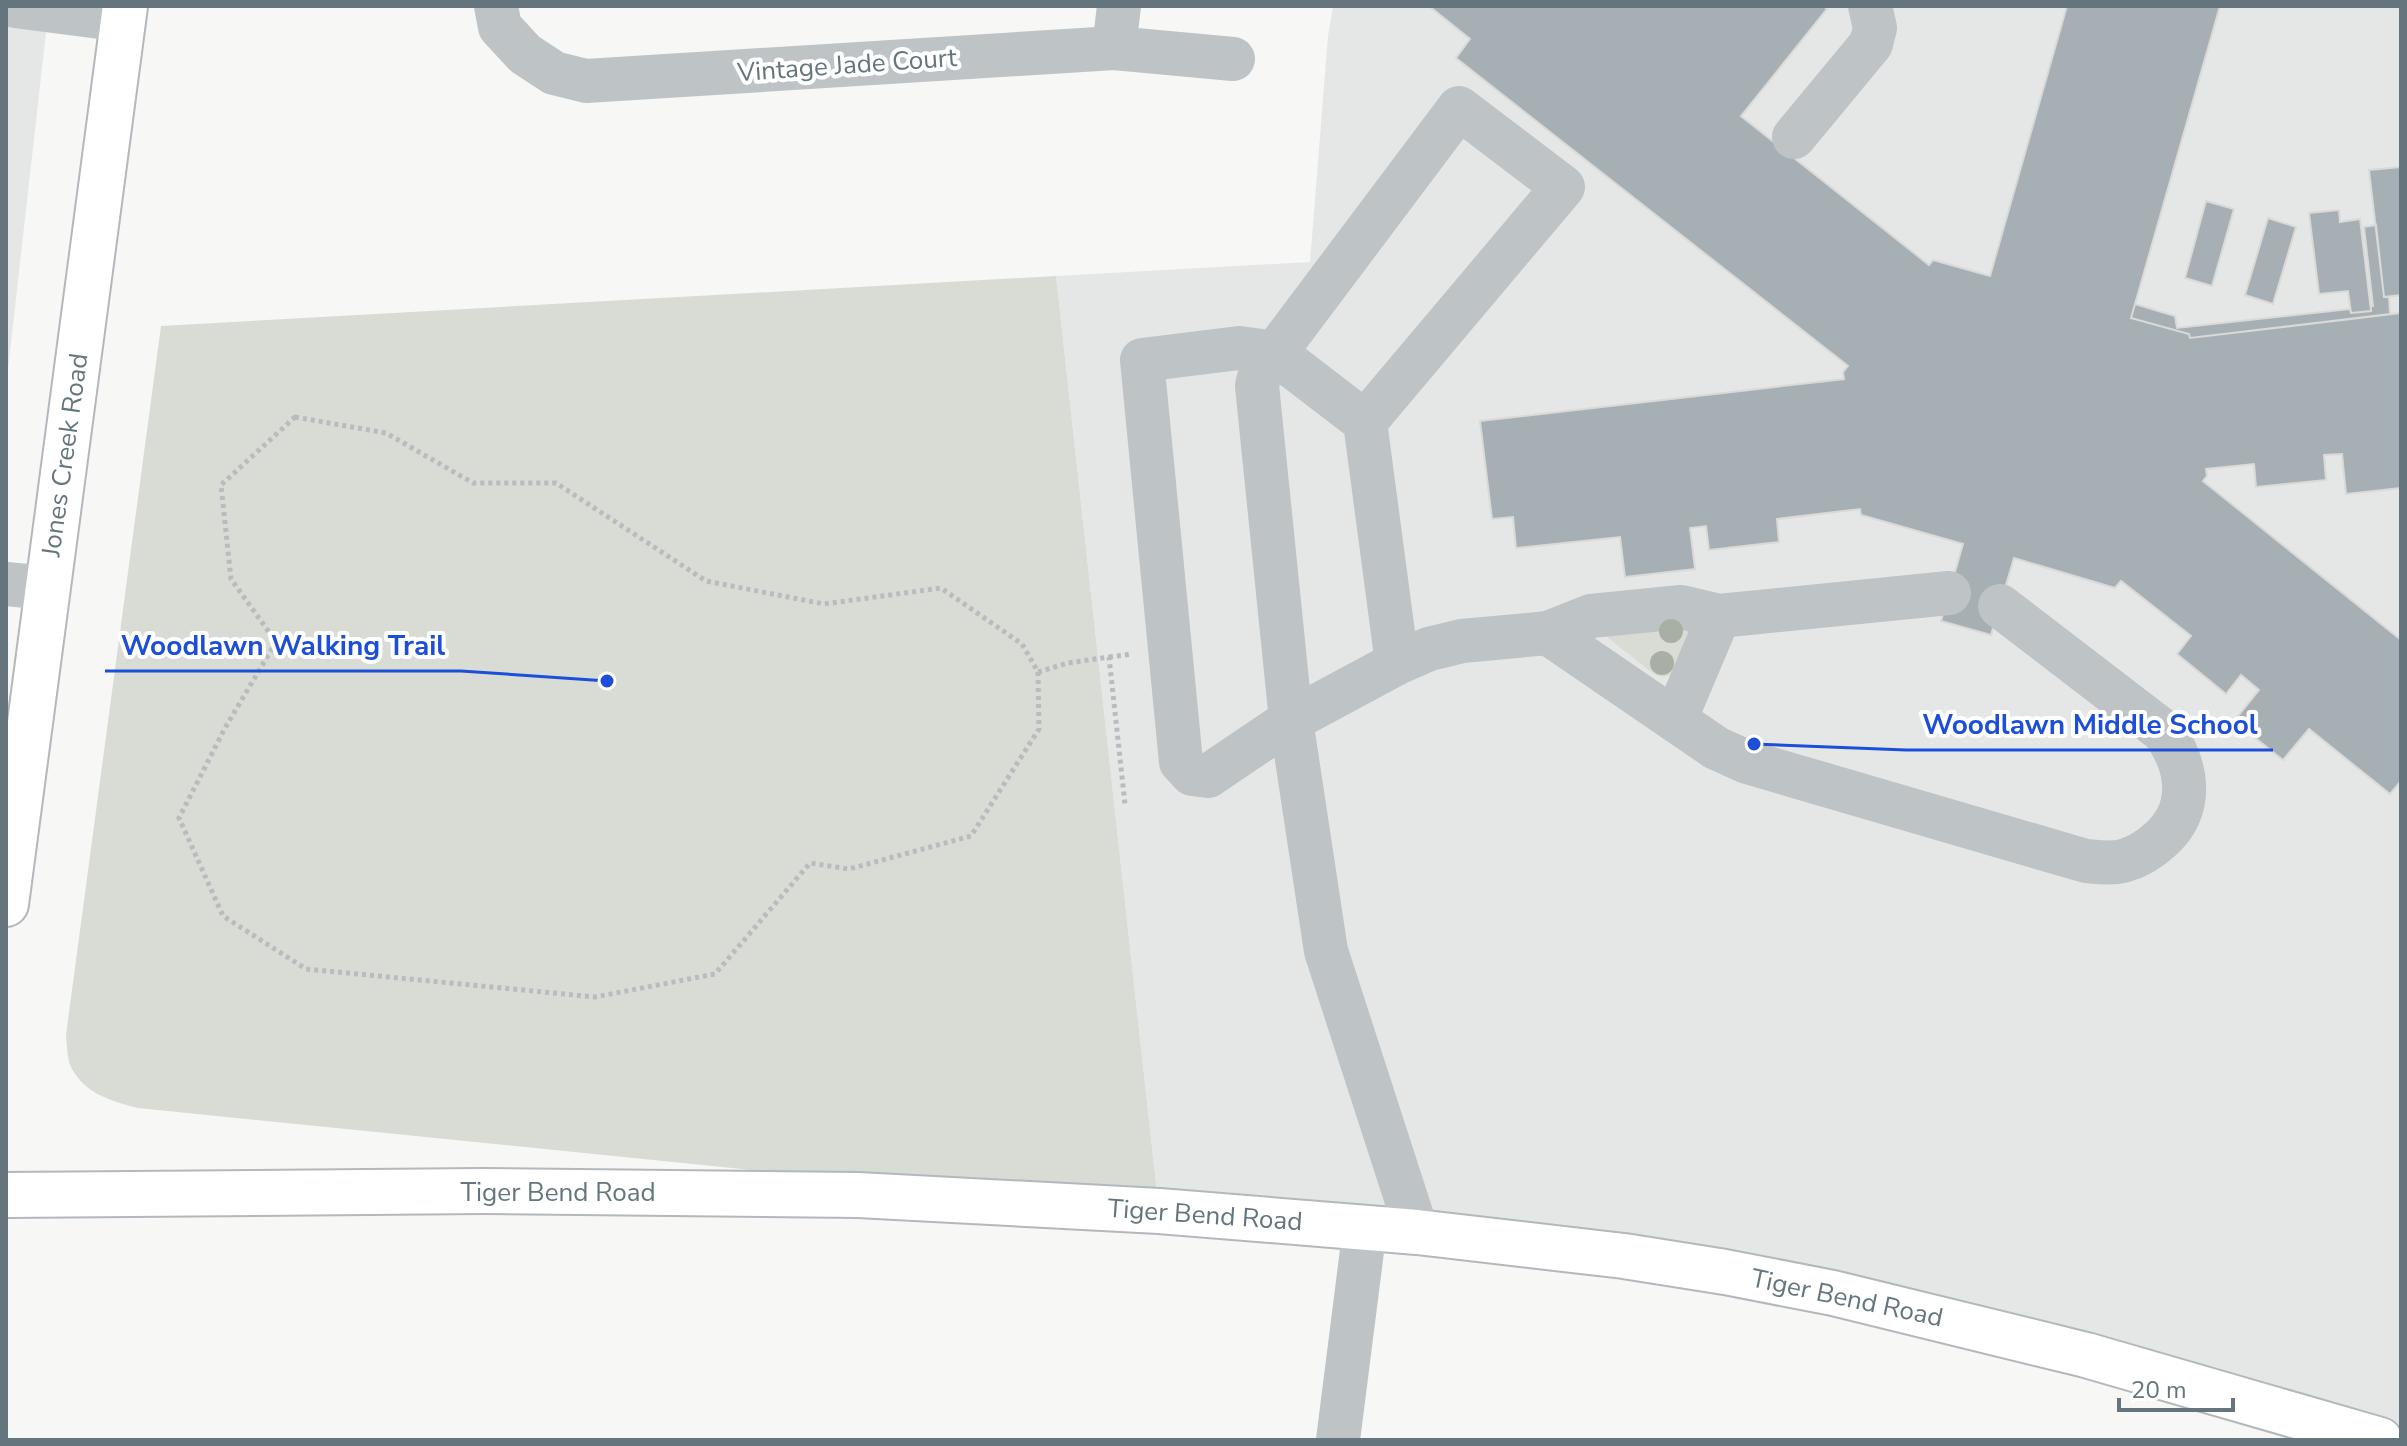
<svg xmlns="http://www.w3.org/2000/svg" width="2407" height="1446" viewBox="0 0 2407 1446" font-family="'Nunito Sans',sans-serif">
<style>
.built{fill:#e5e7e6}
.green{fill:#d8dcd4}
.building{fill:#a6afb4;stroke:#d9d9d7;stroke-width:2}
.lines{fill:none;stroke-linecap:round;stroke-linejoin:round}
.major-casing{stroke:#b2b8bb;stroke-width:48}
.path{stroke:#b9bcbe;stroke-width:5;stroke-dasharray:4 4;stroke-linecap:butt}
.minor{stroke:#bec3c6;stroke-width:44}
.major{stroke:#fff;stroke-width:44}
.tree{fill:#a8b0a5}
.labels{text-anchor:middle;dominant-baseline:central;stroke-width:8;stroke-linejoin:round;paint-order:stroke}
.street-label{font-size:26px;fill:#64757e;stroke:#fff}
.leader{fill:none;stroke:#1d4ed8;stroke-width:3}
.callout-dot{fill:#1d4ed8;stroke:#fff;stroke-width:3}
.callout-label{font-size:28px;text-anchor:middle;font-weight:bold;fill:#1d4ed8;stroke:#fff;stroke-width:8;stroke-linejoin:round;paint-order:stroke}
</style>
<rect width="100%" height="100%" fill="#f7f7f5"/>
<!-- built -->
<path class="built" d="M6,6H49L6,387Z
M1333,6H2401V1440L1941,1318L1159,1211L1056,276L1310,262L1328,36Z"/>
<!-- green -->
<path class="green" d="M1056,276L1159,1211L138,1108C110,1101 80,1092 69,1062C67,1054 67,1044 66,1035L161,326Z
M1690,628L1673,674L1663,677L1654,674L1608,638L1607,633Z"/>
<!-- building -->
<path class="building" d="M1429,6H1823L1827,9L1741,116L1929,265L1933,260L1990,276L2067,6H2220L2131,318L2189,334L2190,338L2401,313V488L2346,494L2342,454L2324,455L2326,480L2256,487L2254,464L2206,469L2207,476L2203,481L2401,640V781L2390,794L2309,729L2283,760L2234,721L2259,690L2241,675L2226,694L2177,654L2191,636L2121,581L2115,588L2014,558L1991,635L1941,621L1963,544L1861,515L1860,509L1777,519L1779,542L1709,550L1706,526L1690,528L1695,569L1625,577L1620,537L1516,548L1513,517L1492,519L1480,421L1844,379L1843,372L1848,366L1456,58L1470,39Z
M2401,167V295L2384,297L2369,170Z
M2206,201L2234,209L2212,286L2185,278Z
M2339,210L2340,222L2360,219L2371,311L2351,313L2348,291L2319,294L2309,213Z
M2268,218L2296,227L2273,304L2245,295Z
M2376,225L2384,297H2389L2390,314L2190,338L2189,334L2131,318L2135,304L2175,316L2177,328L2350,309L2351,313L2371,311V306H2373L2364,227Z"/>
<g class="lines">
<defs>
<path id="major" d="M6,904L125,6
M6,1195L482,1191L858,1195L1159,1211L1417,1232L1624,1256L1725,1272L1833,1293L2086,1355L2380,1440"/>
</defs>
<!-- major casing -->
<use href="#major" class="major-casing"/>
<!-- path -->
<path class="path" d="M295,417L386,433L473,483H556L706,581L824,604L941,588L1022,644L1038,672L1039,729L971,836L849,869L810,863L715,974L595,997L306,969L223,916L179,818L225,728L276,642L231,579L221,485Z
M1109,657L1132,654
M1038,672L1068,663L1109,657L1125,804"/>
<!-- minor -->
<path class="minor" d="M15,6L123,20
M496,6L500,27L525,54L554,73L586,81L1114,48L1233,59
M1114,48L1119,6
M1794,137L1871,44L1875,28L1870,6
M1365,422L1275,353L1239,348L1142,360L1181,762L1192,774L1208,776L1291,720L1257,386C1259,372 1267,363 1275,353L1459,108L1563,187L1365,422L1397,663
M6,584L48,588
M1548,633L1591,616L1681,607L1719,616L1949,593
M1675,720L1719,616
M1417,1232L1326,951L1291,720L1397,663L1429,649L1462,641L1548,633L1716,748L1747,762L2086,861C2098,862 2111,864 2123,861C2139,857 2150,849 2161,839C2195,808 2188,765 2163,731L2000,606
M1338,1440L1365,1227"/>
<!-- major -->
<use href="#major" class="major"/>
</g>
<!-- trees -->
<g class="tree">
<circle cx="1671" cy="631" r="12"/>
<circle cx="1662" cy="663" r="12"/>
</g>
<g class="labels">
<!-- street labels -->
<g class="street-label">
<text transform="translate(847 65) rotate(-4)">Vintage Jade Court</text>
<text transform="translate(65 455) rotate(-82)">Jones Creek Road</text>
<text x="558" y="1192">Tiger Bend Road</text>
<text transform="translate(1205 1215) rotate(4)">Tiger Bend Road</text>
<text transform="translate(1847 1298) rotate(12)">Tiger Bend Road</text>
</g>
</g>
<!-- callouts -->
<path class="leader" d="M607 681L461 671H105M1754 744L1906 750H2273"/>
<g class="callout-dot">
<circle cx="607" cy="681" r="8"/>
<circle cx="1754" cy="744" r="8"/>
</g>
<g class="callout-label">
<text x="283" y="655">Woodlawn Walking Trail</text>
<text x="2090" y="734">Woodlawn Middle School</text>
</g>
<!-- border -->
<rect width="2407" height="1446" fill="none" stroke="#64757e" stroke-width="16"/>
<!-- scale -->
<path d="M2119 1398v12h114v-12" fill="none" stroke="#64757e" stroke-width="4"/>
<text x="2131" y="1398" font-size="24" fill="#64757e" stroke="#ffffff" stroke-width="6" paint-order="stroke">20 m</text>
</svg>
